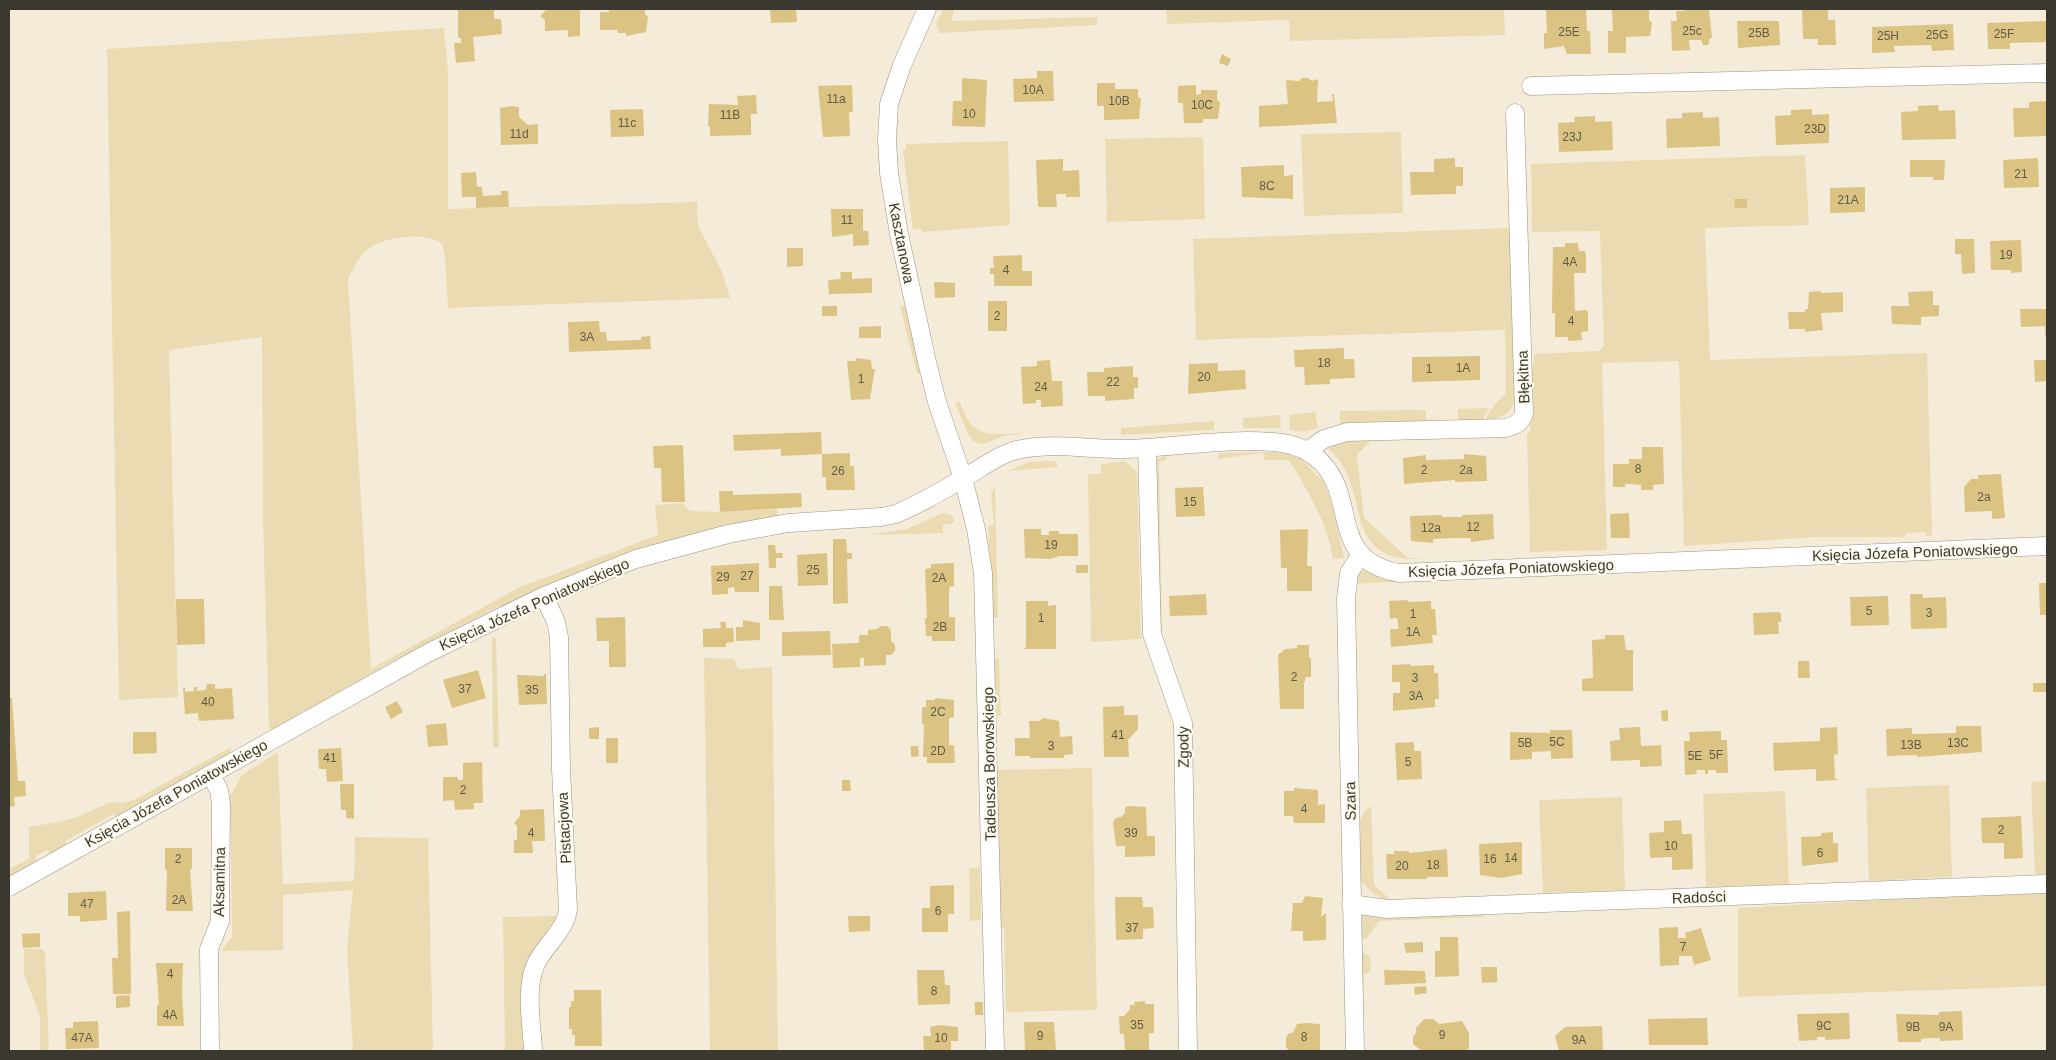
<svg xmlns="http://www.w3.org/2000/svg" width="2056" height="1060" viewBox="0 0 2056 1060" font-family="Arial,sans-serif">
<style>
.green{fill:#ebdbb3}
.building{fill:#dbc384}
.lines{fill:none;stroke-linecap:round;stroke-linejoin:round}
.street-casing{stroke:#9a9381;stroke-width:19}
.street{stroke:#fff;stroke-width:18}
.labels{text-anchor:middle;dominant-baseline:central;stroke-width:4.5;stroke-linejoin:round;paint-order:stroke}
.number-label{font-size:12px;fill:#635b45}
.street-label{font-size:15px;fill:#3b3830;stroke:#fffaee}
</style>
<rect width="100%" height="100%" fill="#f4ecd8"/>
<!-- green -->
<path class="green" d="M943,9H955L951,21L1097,17V25L940,33L936,24Z
M1166,9H1504L1505,35L1290,41L1289,20L1167,24Z
M444,28L448,72V209L697,202L698,226L722,272L730,298L448,308L445,258L442,244C424,230 376,237 362,255C356,262 353,271 348,279L371,669L520,587L658,535L655,505L683,503L690,511L720,512L777,509L778,516C680,531 593,565 503,606H499L387,664L272,730L269,726L263,522L262,337L169,350L178,697L119,700L107,49Z
M1401,132L1403,213L1304,216L1301,134Z
M1203,137L1205,219L1107,222L1105,139Z
M1008,141L1010,225L922,232L920,228L913,230L903,150H906V144Z
M1805,155L1809,225L1705,228L1710,360L1927,353L1932,535L1927,536L1925,532L1906,533L1905,537H1815L1684,546L1679,361L1602,363L1607,550L1530,552L1527,434L1530,431L1531,366L1534,365V354L1600,351L1604,345L1600,231L1532,232L1531,164Z
M1510,228L1517,398C1508,416 1504,417 1484,421L1492,408L1506,393L1505,330L1196,340L1193,239Z
M900,306H907L923,373L917,374Z
M960,402C972,441 993,434 1027,433L1003,436L984,444L974,442L968,434L955,403Z
M1489,408L1482,421H1461L1458,418V409Z
M1426,410V422L1340,426V411Z
M1315,412L1318,428L1303,432L1290,430L1289,415Z
M1280,415L1281,428H1243V418Z
M1214,421V430L1121,435V428Z
M1373,439L1357,455L1364,518L1408,558H1435C1424,558 1411,560 1400,558C1356,549 1362,512 1349,479C1344,465 1336,455 1325,445L1340,440Z
M1276,452L1296,456L1303,461L1323,481L1330,497L1344,558L1333,559C1327,521 1308,492 1289,460H1264L1263,453L1217,459L1219,453Z
M1166,455V460L1159,461L1162,635L1160,634L1155,463L1158,459Z
M1055,461L1058,467L1008,471L1029,462Z
M1125,461L1137,472L1141,639L1091,642L1088,474H1101V464Z
M995,486L998,618L993,617L988,526L994,525L991,494Z
M943,513L951,515L955,521L951,524H943V533L868,535L907,529Z
M1365,570H1369L1407,581L1353,584L1359,572Z
M492,637L496,639L499,747H493Z
M704,658L734,659L738,669L772,667L778,1051H710Z
M999,658L1001,716L995,715L994,659Z
M231,747V754L117,817L114,814L65,841L67,845L52,854L47,850L36,856L37,863L9,878V869L29,859V827L58,822L80,816L111,802L123,803L136,799Z
M278,752L283,884L354,881L355,837L428,838L433,1051H353L347,949L353,890L283,895V950L221,951L232,937L230,796L242,775Z
M1092,768L1097,1010L1006,1012L1004,928H999L996,770Z
M2047,781V874H2035L2031,782Z
M1949,785L1952,877L1869,881L1866,788Z
M1785,791L1789,884L1706,887L1703,794Z
M1622,797L1625,890L1543,893L1539,800Z
M1371,807L1374,885L1389,898L1387,902L1372,892L1357,877C1357,860 1353,813 1371,807Z
M980,867L981,920L970,921L969,869Z
M2047,891V986L1738,997V908Z
M1480,909L1484,917L1379,921L1367,938L1362,939V952L1370,956L1371,970L1364,975V986L1361,988L1358,915Z
M558,916L527,968V1051H505L503,917Z
M24,949H42L45,954L49,1051H40V1017L24,974Z"/>
<!-- building -->
<path class="building" d="M458,9H494V19H501L502,34L473,37L475,61L456,63L454,43H461V38H458Z
M547,9H580V36L568,37V30L545,31V20L540,16Z
M609,9H645V14L648,17L646,32L626,36V33H618L617,30H600V12H609Z
M770,9H796L797,22L771,23Z
M1546,9H1586L1587,31H1590L1591,54H1567L1564,46L1544,49V33H1547Z
M1612,9H1649V20L1652,23L1650,36L1626,37V53H1608V31H1613Z
M1685,9L1709,10L1712,38H1710L1708,45H1703L1701,40H1689L1690,50L1672,51L1671,21H1677L1676,11H1685Z
M1802,9H1828V20H1835L1836,45H1818V39H1803Z
M1737,21H1779L1780,45L1738,48Z
M2047,21V42L2010,43V49H1988L1987,23Z
M1953,24L1954,50L1932,51L1931,45L1894,46L1895,52L1872,53V27Z
M1222,54L1231,59L1228,66L1219,63Z
M1037,71H1053L1054,101L1014,102L1013,79L1037,78Z
M962,78L987,80L985,127L952,126L953,101H962Z
M1302,78H1308L1312,81L1318,79L1317,102L1333,101L1332,94H1334L1337,123L1259,127V106L1288,104L1286,80L1299,81Z
M1097,83H1115V89H1138V97L1141,99L1139,119L1104,120V106H1097Z
M852,85L853,112H849L850,136L823,137L818,86Z
M1196,85V95L1201,94V90H1217V100L1220,102L1218,119H1203V123H1184L1183,103H1178V86Z
M756,95L757,114H751V135L710,136V127L708,126L709,104L738,105L737,96Z
M2047,101V136L2014,137L2013,108H2029V102Z
M1938,105L1939,111L1955,110L1956,139L1902,140L1901,112L1918,111V106Z
M512,106L519,107V117L528,125L538,124V144L501,145L500,108Z
M643,109L644,136L611,137L610,110Z
M1812,109V115L1829,114V143L1776,145L1775,116L1791,115V110Z
M1703,112V118L1719,117L1720,146L1667,148L1666,119L1682,118V113Z
M1595,116V122L1612,121L1613,150L1559,152L1558,123L1575,122L1574,117Z
M1455,158V167H1463V186H1456V194L1411,195L1410,172H1434V159Z
M2038,158L2039,187L2004,188L2003,160Z
M1063,159V171L1079,170L1080,197H1066V194H1056L1057,207H1038L1036,160Z
M1910,160H1945L1944,180H1933V177H1910Z
M1284,165V176L1293,175V199L1242,197L1241,167Z
M476,172L477,187H482L483,196L501,195V191H508L509,207L476,208V197H462L461,173Z
M1865,187V212L1830,213V188Z
M1734,199H1747V208H1735Z
M831,209H863V231H868L869,245L853,246V234L832,237Z
M1955,239H1974L1975,273L1962,274L1961,254H1955Z
M2021,240L2022,272L2011,273V270H1991L1990,241Z
M1565,243H1578L1579,251H1585L1586,256V273H1574L1575,311L1587,310L1588,315V331L1581,332L1582,340L1568,341V337H1555V313H1552L1553,247H1565Z
M787,248H803V266L787,267Z
M1022,255V271H1032V286H994V274H990V268H994L993,256Z
M840,272H852V279L872,278V293L829,294L828,280L841,279Z
M934,282L955,283V297L935,298Z
M1821,291V293L1843,292V312L1821,313L1823,330L1805,332V329H1789L1788,312H1805V309H1808L1809,292Z
M1933,291V305H1939V316L1921,317V325L1892,324L1891,306H1909L1908,292Z
M988,301H1007V331H988Z
M822,306H837V316H822Z
M2020,309H2047V335H2045V326L2021,327Z
M599,321L600,332H606L607,341L641,340V337L650,336L651,349L569,352L568,322Z
M881,326V338H859V327Z
M1344,348V359H1354L1355,378L1330,379V384L1305,385L1304,367H1295L1294,350Z
M1480,356V380L1412,382V357Z
M857,358L871,360L872,369H875L870,399L851,400L847,361H855Z
M1050,360L1052,381H1062L1063,406L1041,407V400H1036V403L1023,404L1021,367L1037,366V361Z
M2034,360H2047V381L2035,382Z
M1218,363V371L1245,370L1246,389L1188,394L1189,364Z
M1133,366V377H1138V388H1134V399L1105,401V396H1088L1087,372H1104V368Z
M821,432L822,454L850,453V466H854L855,490H826V477H822V454L781,456V449L734,451L733,435Z
M683,445L685,502H662L661,468H654L653,446Z
M1642,447H1663L1664,484L1653,485V490H1641V485L1630,484H1625V487H1613V464H1629V459H1642Z
M1464,454L1486,456L1487,481L1455,482V480L1404,484L1403,458L1426,455V460L1464,459Z
M2001,474L2005,518L1992,519V511L1965,512L1964,487L1971,479H1978V475Z
M1203,487L1205,516L1176,517L1175,488Z
M719,491H733V495L801,493L802,507L720,512Z
M1629,513L1630,538H1611L1610,514Z
M1493,514L1494,539L1471,542V538H1452L1433,539V543L1411,541L1410,516L1442,515V517H1462V515Z
M1024,529H1041V535H1049V531H1059V534H1078V556H1060L1051,559L1025,558Z
M1308,529L1307,566H1312V591H1287V568H1281L1280,530Z
M833,539H846L847,553H852V559H847L848,603L833,604Z
M768,545H775L776,553H782L783,558H776V568H769Z
M827,553L828,585L798,586L797,555Z
M759,563V592H735L734,587L728,588V594L712,595L711,566Z
M954,563V586L949,587V617H955V641H932V636H926L925,618H927L925,569L931,568V564Z
M1076,565H1088V573H1076Z
M2039,583H2047V615H2040Z
M769,586H782L784,620H769Z
M1206,594L1207,615L1170,616L1169,596Z
M1910,594H1923V598L1946,597L1947,628L1911,629Z
M1888,596L1889,625L1851,626L1850,597Z
M176,599H204L205,644L177,645Z
M1408,600V602L1431,601V609H1435L1437,635H1432L1433,643L1391,647L1390,629H1398V623L1397,618L1390,619L1389,601Z
M1026,601H1048V606L1056,605V649H1024L1026,647Z
M1778,612L1781,613V622H1778L1779,634L1754,635L1753,613Z
M625,617L626,667H609V641H597L596,618Z
M743,620L760,623V640L736,641V627H743Z
M720,622H726V628H733L734,642L726,643V647H703V629L721,628Z
M881,626H887L891,630V641L895,645V651L891,655H886V665L864,666V658H860V667L833,668L832,644L859,643V635H868V630L877,629Z
M830,631L831,655L782,656V632Z
M1605,635H1624L1626,650H1633V691H1582V679L1593,678L1592,640L1605,639Z
M1297,645H1309V658H1311V677H1306L1304,684V709H1280L1278,655L1285,649L1297,648Z
M1798,661H1809L1810,678H1798Z
M1410,664V666L1434,665V673H1438L1439,699H1435V707L1393,711V693H1400V682H1392V665Z
M478,670L486,698L452,708L443,680Z
M544,674H546L547,704L519,705L517,675L544,676Z
M2033,683H2047V692H2033Z
M207,684H215V689L232,688L234,719L199,721L198,713L185,714L183,688H185V692L194,691V687H197V691L206,690Z
M9,698H12L18,781H25L26,796L14,797L15,806L9,807Z
M935,698L954,700V717L949,718V745H954L955,763H927V757H923L924,724H922V707H926V700H935Z
M397,701L403,712L391,719L385,707Z
M1124,706V715H1138V729L1128,740L1129,757H1104L1103,707Z
M1668,710V721H1662L1661,711Z
M1043,718L1059,721L1060,737L1072,736L1073,754L1064,755V758H1030V756H1015V738H1030L1029,721H1040Z
M446,723L448,745L428,747L426,725Z
M1956,726H1981L1982,752L1917,757V755L1887,756L1886,729L1912,728V734L1956,733Z
M599,727V739H589V728Z
M1640,727L1641,746L1661,745L1662,766L1640,767V760L1611,761L1610,741L1620,740L1619,728Z
M1837,727L1838,754L1834,755L1835,779L1839,780L1816,781V769L1774,771L1773,743L1820,741V728Z
M1550,730H1572L1573,758L1551,759V751L1532,752V759L1510,760V732L1550,733Z
M1721,731V740H1727L1728,773H1716V770H1708V774H1705V770H1696L1697,774L1685,775L1684,741H1690L1689,732Z
M133,732H156L157,753L133,754Z
M606,738H618V763H606Z
M1414,742V751H1421L1422,779L1397,780L1395,743Z
M911,746H918L919,756L911,757Z
M341,748L343,781L327,782L326,769H319L318,749Z
M482,762L483,803H474V809L455,810L454,800L443,801V777H458V780H463V763Z
M842,780H850L851,791H842Z
M340,784H354V819L346,818V810H341Z
M1294,788L1318,790V805L1325,804V823H1294L1293,816H1284V791H1294Z
M1128,806L1146,807L1147,836H1155V856L1125,857V846H1116L1113,822L1116,818L1121,817L1125,813V808Z
M544,809L545,841H532L533,853H514V840H517V826L514,823L520,816V810Z
M2021,816L2023,858L2004,859V843H1982L1981,818Z
M1681,820L1682,834H1692L1693,869L1672,870V857L1650,858L1649,833L1664,832V821Z
M1833,832V843H1838V862L1802,866L1801,837L1821,836V833Z
M1522,842V874L1501,878L1480,875L1479,844Z
M165,848H192V869H190L193,911H166L167,870H165Z
M1447,849L1448,877H1427V879H1387L1386,854H1394V851H1409V853Z
M954,885V914H948V932H922V908H930V886Z
M106,891L107,920L80,922V916H68V893Z
M1305,896L1323,898L1321,917L1326,913V940L1303,941V931H1291L1293,903H1302Z
M1115,897H1142L1143,907H1153L1154,928L1143,929V939L1116,940Z
M130,911L131,994H113L112,958H118L117,912Z
M848,916H870V931L849,932Z
M1678,927V938H1686L1685,933L1701,928L1711,960L1694,965L1692,956H1679V965L1660,966L1659,928Z
M40,933V947L23,948L22,934Z
M1440,937H1458L1459,976L1435,977V951H1440Z
M1423,942V952L1406,953L1404,943Z
M156,963H183L182,994L184,1026H157V1005H159Z
M1481,967H1497V982L1482,983Z
M917,970H944L945,985H950V1004L918,1005Z
M1384,970L1425,971L1426,983L1385,985Z
M1426,986L1427,993L1415,995L1414,987Z
M574,990H601L602,1046H575V1035H572V1029H569V1007H571V1001H574Z
M130,995V1007L116,1008V996Z
M1145,1001V1004H1154V1033H1149V1051H1125L1124,1034H1120L1119,1016H1124L1130,1009V1005H1135L1134,1002Z
M975,1002H983V1015H975Z
M1962,1011L1963,1040L1940,1041V1038H1930L1921,1039V1042H1898L1896,1014L1939,1015V1012Z
M1849,1013L1850,1039L1825,1040V1037H1817V1040L1799,1041L1797,1014Z
M1707,1018L1708,1045H1649L1648,1019Z
M1424,1019H1433L1439,1024L1462,1021L1469,1033V1048L1467,1051H1422L1413,1044V1037L1416,1033V1028Z
M98,1021L99,1048L66,1049L65,1028H73V1022Z
M1024,1022H1054L1056,1050L1025,1051Z
M1306,1023L1320,1024V1051H1289L1286,1047V1038L1289,1033H1293L1297,1024Z
M940,1025L958,1027V1041H951V1051H924L923,1036H931L930,1027Z
M1602,1026L1603,1051H1559L1555,1036L1565,1027Z"/>
<g class="lines">
<defs>
<path id="street" d="M927,9L902,65L889,104L887,140L889,173L899,234L927,362L937,402L963,478L976,529L983,573L995,1051
M1531,86L2047,73
M1147,448L1152,634L1183,723L1188,1051
M1307,451L1324,439L1347,432L1506,428C1515,426 1522,422 1524,413L1515,113
M210,774L219,790L221,804L220,921L209,949L210,1051
M9,887L428,653L544,596L636,559L728,534L788,523L881,517L896,514C921,503 944,490 967,476C981,468 997,456 1013,451C1050,441 1090,450 1127,449C1176,447 1234,437 1282,443C1297,445 1311,452 1322,463C1358,500 1328,560 1399,573L2047,546
M1351,904L1388,909L2047,884
M533,1051C532,1025 525,991 535,966C543,946 566,931 568,909L561,769L559,637L556,622L544,596
M1355,1051L1346,599L1349,573L1361,554"/>
</defs>
<!-- street casing -->
<use href="#street" class="street-casing"/>
<!-- street -->
<use href="#street" class="street"/>
</g>
<g class="labels">
<!-- number labels -->
<g class="number-label">
<text x="1692" y="31">25c</text>
<text x="1569" y="32">25E</text>
<text x="1759" y="33">25B</text>
<text x="2004" y="34">25F</text>
<text x="1937" y="35">25G</text>
<text x="1888" y="36">25H</text>
<text x="1033" y="90">10A</text>
<text x="836" y="99">11a</text>
<text x="1119" y="101">10B</text>
<text x="1202" y="105">10C</text>
<text x="969" y="114">10</text>
<text x="730" y="115">11B</text>
<text x="627" y="123">11c</text>
<text x="1815" y="129">23D</text>
<text x="519" y="134">11d</text>
<text x="1572" y="137">23J</text>
<text x="2021" y="174">21</text>
<text x="1267" y="186">8C</text>
<text x="1848" y="200">21A</text>
<text x="847" y="220">11</text>
<text x="2006" y="255">19</text>
<text x="1570" y="262">4A</text>
<text x="1006" y="270">4</text>
<text x="997" y="316">2</text>
<text x="1571" y="321">4</text>
<text x="587" y="337">3A</text>
<text x="1324" y="363">18</text>
<text x="1463" y="368">1A</text>
<text x="1429" y="369">1</text>
<text x="1204" y="377">20</text>
<text x="861" y="379">1</text>
<text x="1113" y="382">22</text>
<text x="1041" y="387">24</text>
<text x="1638" y="469">8</text>
<text x="1424" y="470">2</text>
<text x="1466" y="470">2a</text>
<text x="838" y="471">26</text>
<text x="1984" y="497">2a</text>
<text x="1190" y="502">15</text>
<text x="1473" y="527">12</text>
<text x="1431" y="528">12a</text>
<text x="1051" y="545">19</text>
<text x="813" y="570">25</text>
<text x="747" y="576">27</text>
<text x="723" y="577">29</text>
<text x="939" y="578">2A</text>
<text x="1869" y="611">5</text>
<text x="1929" y="613">3</text>
<text x="1413" y="614">1</text>
<text x="1041" y="618">1</text>
<text x="940" y="627">2B</text>
<text x="1413" y="632">1A</text>
<text x="1294" y="677">2</text>
<text x="1415" y="678">3</text>
<text x="465" y="689">37</text>
<text x="532" y="690">35</text>
<text x="1416" y="696">3A</text>
<text x="208" y="702">40</text>
<text x="938" y="712">2C</text>
<text x="1118" y="735">41</text>
<text x="1557" y="742">5C</text>
<text x="1525" y="743">5B</text>
<text x="1958" y="743">13C</text>
<text x="1911" y="745">13B</text>
<text x="1051" y="746">3</text>
<text x="938" y="751">2D</text>
<text x="1716" y="755">5F</text>
<text x="1695" y="756">5E</text>
<text x="330" y="758">41</text>
<text x="1408" y="762">5</text>
<text x="463" y="790">2</text>
<text x="1304" y="809">4</text>
<text x="2001" y="830">2</text>
<text x="531" y="833">4</text>
<text x="1131" y="833">39</text>
<text x="1671" y="846">10</text>
<text x="1820" y="853">6</text>
<text x="1511" y="858">14</text>
<text x="178" y="859">2</text>
<text x="1490" y="859">16</text>
<text x="1433" y="865">18</text>
<text x="1402" y="866">20</text>
<text x="179" y="900">2A</text>
<text x="87" y="904">47</text>
<text x="938" y="911">6</text>
<text x="1132" y="928">37</text>
<text x="1683" y="947">7</text>
<text x="170" y="974">4</text>
<text x="934" y="991">8</text>
<text x="170" y="1015">4A</text>
<text x="1137" y="1025">35</text>
<text x="1824" y="1026">9C</text>
<text x="1913" y="1027">9B</text>
<text x="1946" y="1027">9A</text>
<text x="1442" y="1035">9</text>
<text x="1040" y="1036">9</text>
<text x="1304" y="1037">8</text>
<text x="82" y="1038">47A</text>
<text x="941" y="1038">10</text>
<text x="1579" y="1040">9A</text>
</g>
<!-- street labels -->
<g class="street-label">
<text transform="translate(902 243) rotate(79)">Kasztanowa</text>
<text transform="translate(1523 377) rotate(-92)">Błękitna</text>
<text transform="translate(1915 552) rotate(-2)">Księcia Józefa Poniatowskiego</text>
<text transform="translate(1511 568) rotate(-2)">Księcia Józefa Poniatowskiego</text>
<text transform="translate(534 604) rotate(-24)">Księcia Józefa Poniatowskiego</text>
<text transform="translate(1183 747) rotate(-91)">Zgody</text>
<text transform="translate(989 764) rotate(-91)">Tadeusza Borowskiego</text>
<text transform="translate(176 793) rotate(-29)">Księcia Józefa Poniatowskiego</text>
<text transform="translate(1350 801) rotate(-91)">Szara</text>
<text transform="translate(564 828) rotate(-93)">Pistacjowa</text>
<text transform="translate(219 882) rotate(-89)">Aksamitna</text>
<text transform="translate(1699 897) rotate(-2)">Radości</text>
</g>
</g>
<!-- border -->
<rect width="2056" height="1060" fill="none" stroke="#3b3830" stroke-width="20"/>
</svg>
